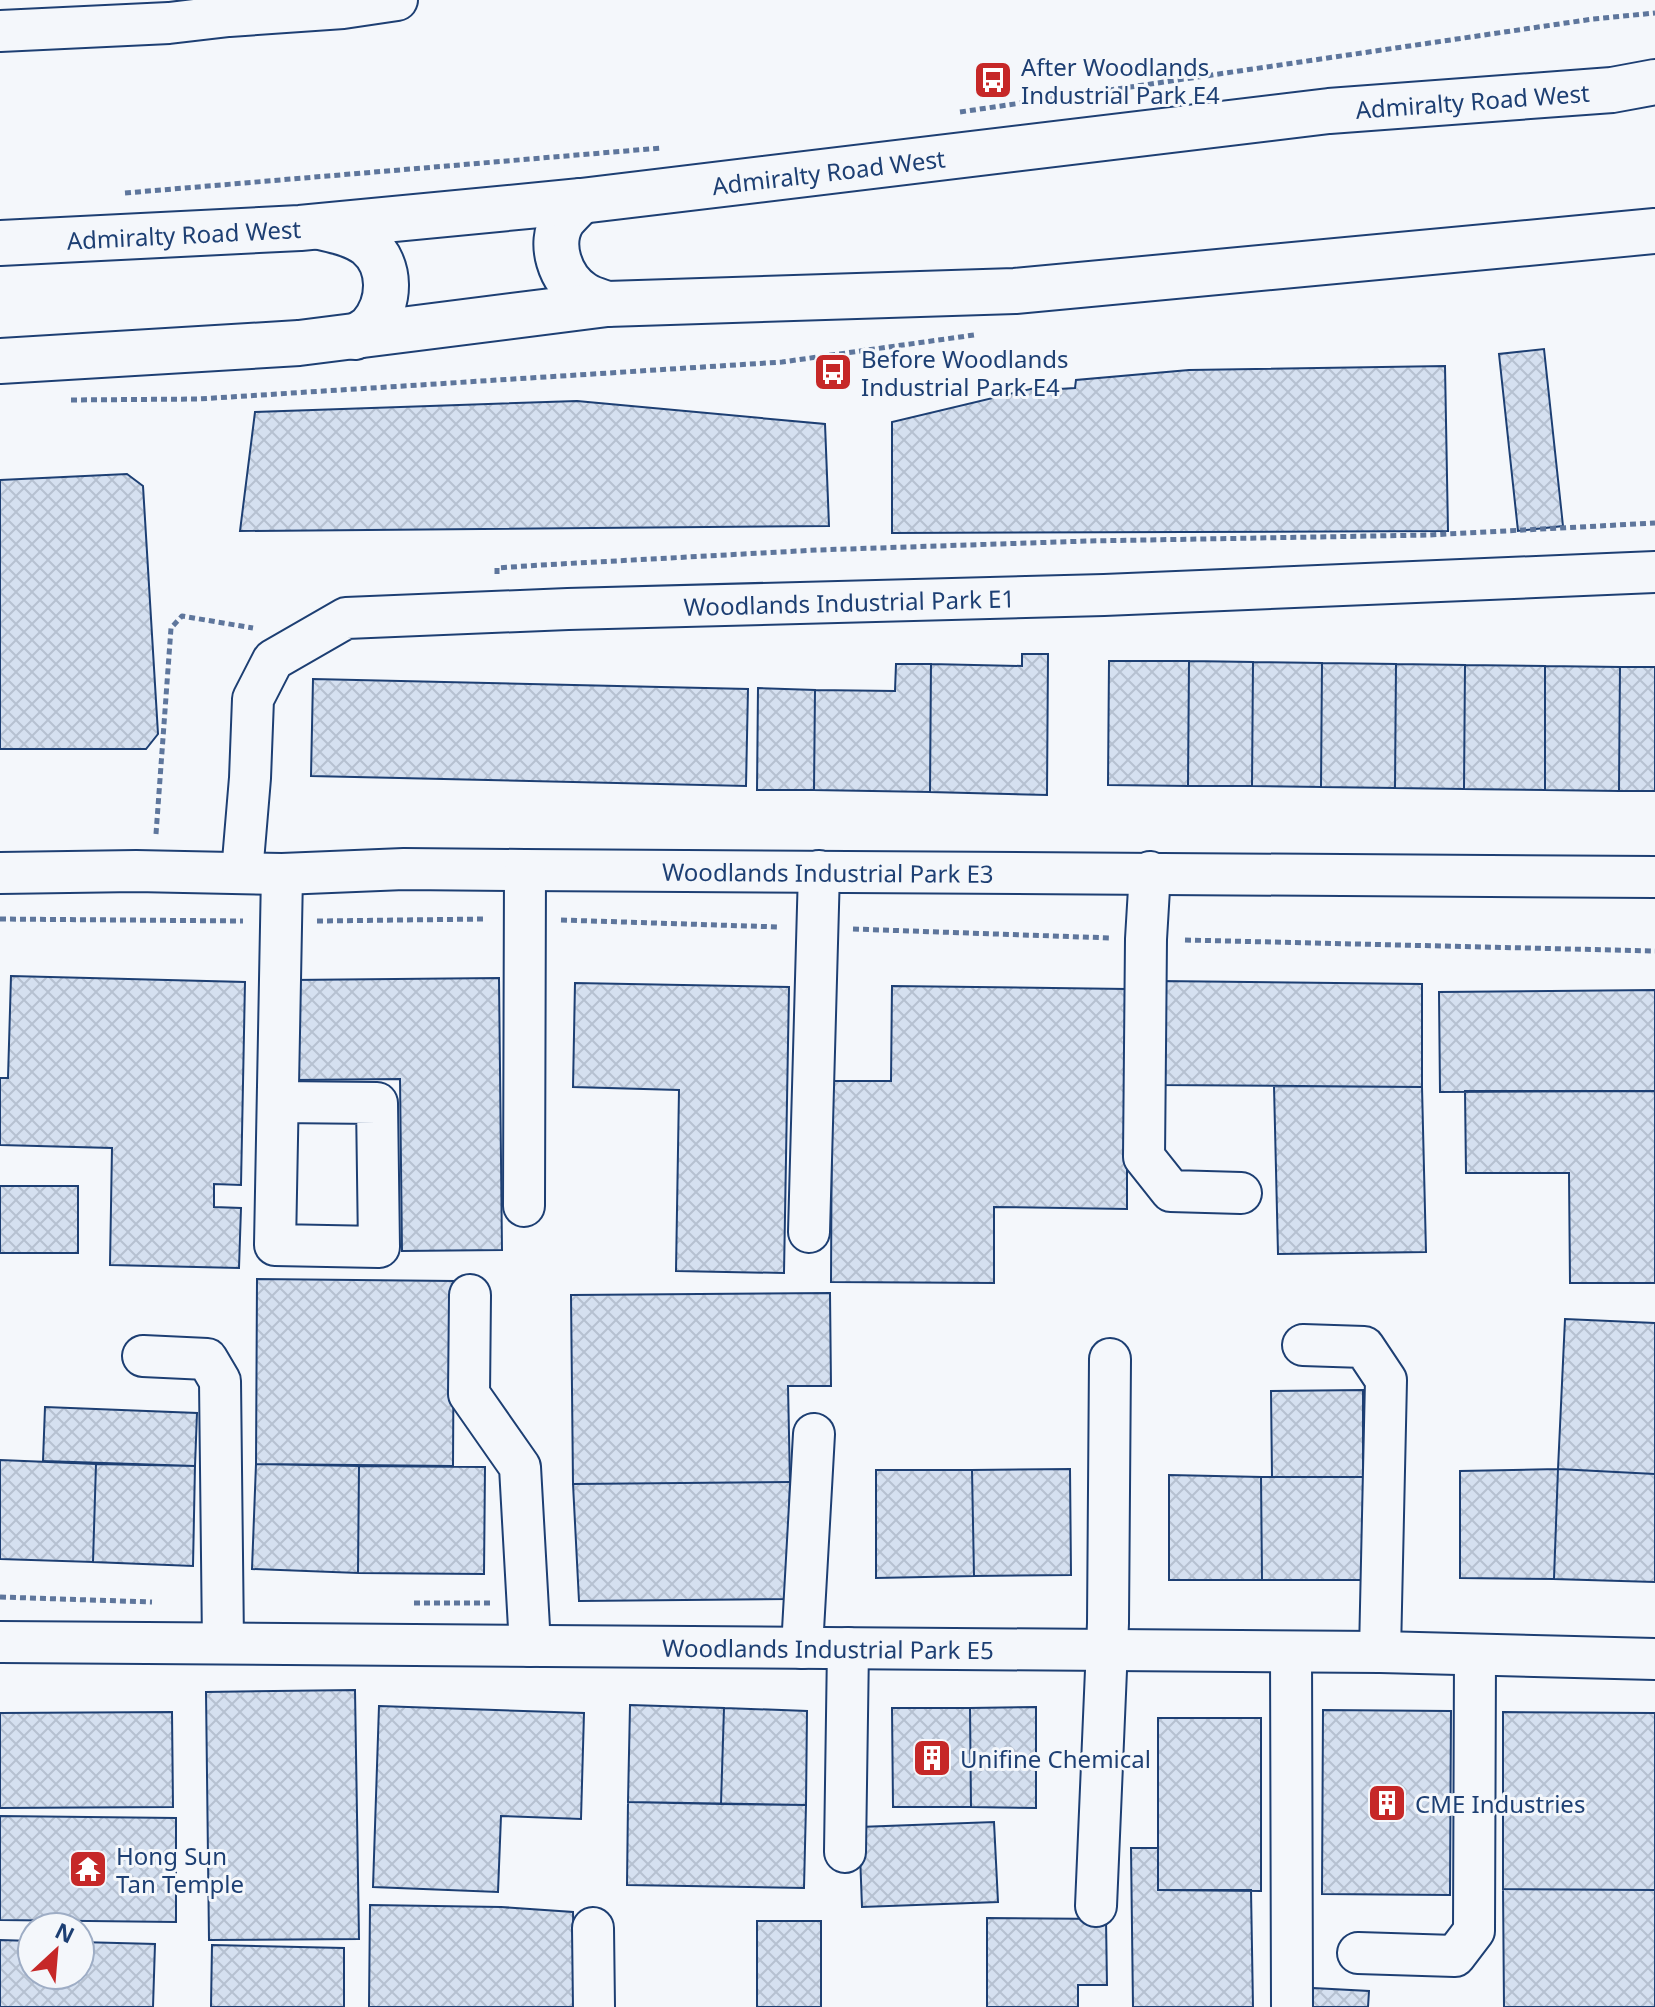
<svg xmlns="http://www.w3.org/2000/svg" width="1655" height="2007" viewBox="0 0 1655 2007" font-family="'Noto Sans',sans-serif">
<style>
.building{fill:url(#building-cross-hatch);stroke:#1d3f73;stroke-width:2}
.lines{fill:none;stroke-linecap:round;stroke-linejoin:round}
.minor-casing{stroke:#1d3f73;stroke-width:44}
.major-casing{stroke:#1d3f73;stroke-width:48}
.path{stroke:#5e769c;stroke-width:5;stroke-dasharray:6 4;stroke-linecap:butt}
.minor{stroke:#f4f7fb;stroke-width:40}
.major{stroke:#f4f7fb;stroke-width:44}
.labels{text-anchor:middle;dominant-baseline:central;stroke-width:6;stroke-linejoin:round;paint-order:stroke}
.poi-label{font-size:24px;fill:#1d3f73;stroke:#f4f7fb;text-anchor:start}
.street-label{font-size:24px;fill:#1d3f73;stroke:#f4f7fb}
</style>
<defs>
<pattern id="building-cross-hatch" width="8" height="8" patternUnits="userSpaceOnUse" patternTransform="scale(2)"><rect width="8" height="8" fill="#d5e0f0"/><path d="M0 0l8 8M0 8l8-8" fill="none" stroke="#b6c1d1"/></pattern>
</defs>
<rect width="100%" height="100%" fill="#f4f7fb"/>
<!-- building -->
<path class="building" d="M1544,349L1563,526L1518,531L1499,354Z
M1445,366L1448,531L892,533V422L1039,387L1043,390L1075,388L1076,380L1189,370Z
M577,401L825,424L829,526L240,531L255,412Z
M127,474L143,486L158,734L146,749H0V480Z
M1022,654H1048L1047,795L930,792L931,664L1022,666Z
M1109,661H1189L1188,786L1108,785Z
M1189,661L1253,662L1252,786H1188Z
M1253,662L1322,663L1321,787L1252,786Z
M1322,663L1396,664L1395,788L1321,787Z
M896,664H931L930,792L814,790L815,690L895,691Z
M1396,664L1465,665L1464,789L1395,788Z
M1465,665L1545,666V790L1464,789Z
M1545,666L1620,667L1619,791L1545,790Z
M1620,667H1655V791H1619Z
M313,679L748,689L746,786L311,776Z
M758,688L815,690L814,790H757Z
M11,976L245,982L241,1185L214,1184V1207L241,1208L239,1268L110,1265L112,1148L0,1145V1078H8Z
M499,978L502,1250L402,1251L400,1079L293,1080L291,980Z
M1159,981L1422,984V1087L1159,1085Z
M575,983L789,987L784,1273L676,1271L679,1090L573,1087Z
M892,986L1127,989V1209L994,1207V1283L831,1282L832,1081H891Z
M1655,990V1091L1440,1092L1439,992Z
M1274,1086L1422,1087L1426,1252L1278,1254Z
M1465,1091H1655V1283H1570L1569,1173H1466Z
M0,1186H78V1253H0Z
M257,1279L454,1281L453,1466L256,1464Z
M830,1293L831,1386H788L790,1482L573,1484L571,1295Z
M1565,1319L1655,1323V1474L1558,1469Z
M1363,1390V1477H1272L1271,1391Z
M45,1407L197,1413L195,1466L43,1461Z
M0,1460L96,1464L93,1562L0,1559Z
M96,1464L195,1466L193,1566L93,1562Z
M256,1464L359,1466L358,1573L252,1569Z
M359,1466L485,1467L484,1574L358,1573Z
M1070,1469L1071,1575L974,1576L972,1470Z
M1558,1469L1655,1474V1582L1554,1579Z
M1558,1469L1554,1579L1460,1578V1471Z
M876,1470H972L974,1576L876,1578Z
M1169,1475L1261,1477L1262,1580H1169Z
M1261,1477H1363V1580H1262Z
M790,1482L787,1599L579,1601L573,1484Z
M355,1690L359,1939L209,1940L206,1692Z
M630,1705L724,1708L721,1804L628,1802Z
M379,1706L584,1713L581,1819L501,1816L498,1892L373,1887Z
M1036,1707V1808L971,1807L970,1708Z
M724,1708L807,1711L806,1805L721,1804Z
M892,1708H970L971,1807H893Z
M1323,1710L1451,1711L1450,1895L1322,1894Z
M172,1712L173,1807L0,1808V1713Z
M1503,1712L1655,1713V1890L1503,1889Z
M1158,1718H1261V1891L1158,1890Z
M628,1802L806,1805L804,1888L627,1885Z
M0,1816L176,1818V1922L0,1920Z
M994,1822L998,1902L862,1907L859,1827Z
M1131,1848H1158V1890H1251L1253,2007H1133Z
M1503,1889L1655,1890V2007H1504Z
M370,1905L501,1907L573,1912L575,2007H369Z
M987,1918L1106,1919L1107,1985H1078V2007H987Z
M757,1921H821V2007H757Z
M0,1940L32,1941V1975H80V1942L155,1944L153,2007H0Z
M212,1945L344,1948V2007H211Z
M1313,1988L1369,1991L1368,2007H1312Z"/>
<g class="lines">
<defs>
<g id="minor">
<path d="M0,31L169,23L229,16L343,8L397,0"/>
<path d="M1150,872L1146,939L1144,1157L1171,1191L1241,1193"/>
<path id="s1" d="M0,873L136,871L282,874L404,869L525,870L1655,877"/>
<path id="s2" d="M242,873L250,778L253,699L273,660L346,618L568,609L1104,595L1655,572"/>
<path d="M278,1102L377,1103L379,1247L275,1245L282,874"/>
<path d="M524,1206L525,870"/>
<path d="M809,1232L819,871"/>
<path d="M470,1295L469,1394L520,1467L530,1646"/>
<path d="M1303,1345L1364,1347L1386,1380L1380,1652"/>
<path d="M143,1356L207,1359L220,1381L223,1643"/>
<path id="s3" d="M0,1642L1380,1652L1655,1659"/>
<path d="M802,1648L814,1434"/>
<path d="M1291,1652L1292,2007"/>
<path d="M845,1852L848,1648"/>
<path d="M1096,1906L1108,1623L1110,1359"/>
<path d="M593,1928L594,2007"/>
<path d="M1358,1953L1455,1956L1474,1931L1475,1656"/>
</g>
<g id="major">
<path d="M581,201C575,207 568,214 563,220C548,244 560,279 583,294C590,299 599,301 607,304"/>
<path d="M320,227C336,231 354,234 368,245C392,265 391,303 371,326C367,330 360,334 355,337"/>
<path id="s4" d="M0,243L300,228L581,201L1329,111L1612,90L1655,82"/>
<path d="M0,361L299,343L607,304L1015,291L1655,231"/>
</g>
</defs>
<!-- minor casing -->
<use href="#minor" class="minor-casing"/>
<!-- major casing -->
<use href="#major" class="major-casing"/>
<!-- path -->
<path class="path" d="M960,112L1593,19L1655,13
M125,193L661,148
M71,400L198,399L782,362L974,335
M497,574V568L541,565L817,550L1088,541L1429,535L1655,523
M156,834L171,628L182,616L253,628
M0,919L243,921
M561,920L779,927
M317,921L487,919
M853,929L1111,938
M1185,940L1655,951
M0,1597L152,1602
M414,1603H492"/>
<!-- minor -->
<use href="#minor" class="minor"/>
<!-- major -->
<use href="#major" class="major"/>
</g>
<!-- icons -->
<defs>
<symbol id="bus-square" viewBox="-11 -11 22 22"><rect x="-9" y="-9" width="18" height="18" rx="4" fill="#c62828" stroke="#f4f7fb"/><path d="M-5-6H5V4H4V6H2V4H-2V6H-4V4H-5ZM-3.5-4V0h7V-4ZM-3.5 1.2v1.5H-2V1.2ZM2 1.2v1.5H3.5V1.2Z" fill="#fff"/></symbol>
<symbol id="building-square" viewBox="-11 -11 22 22"><rect x="-9" y="-9" width="18" height="18" rx="4" fill="#c62828" stroke="#f4f7fb"/><path d="M-4-6H4V6H1V3H-1V6H-4ZM-2.5-4.3h1.7v1.8h-1.7ZM.8-4.3h1.7v1.8H.8ZM-2.5-1h1.7V.8h-1.7ZM.8-1h1.7V.8H.8Z" fill="#fff"/></symbol>
<symbol id="temple-square" viewBox="-11 -11 22 22"><rect x="-9" y="-9" width="18" height="18" rx="4" fill="#c62828" stroke="#f4f7fb"/><path d="M0-6L5-2H3V0L6.5 2.5H4V6H1.5V3h-3V6H-4V2.5H-6.5L-3 0V-2H-5Z" fill="#fff"/></symbol>
</defs>
<g fill-rule="evenodd">
<use href="#bus-square" x="971" y="58" width="44" height="44"/>
<use href="#bus-square" x="811" y="350" width="44" height="44"/>
<use href="#building-square" x="910" y="1736" width="44" height="44"/>
<use href="#building-square" x="1365" y="1781" width="44" height="44"/>
<use href="#temple-square" x="66" y="1847" width="44" height="44"/>
</g>
<g class="labels">
<!-- poi labels -->
<g class="poi-label">
<text x="1021" y="66">After Woodlands<tspan x="1021" dy="28">Industrial Park E4</tspan></text>
<text x="861" y="358">Before Woodlands<tspan x="861" dy="28">Industrial Park E4</tspan></text>
<text x="960" y="1758">Unifine Chemical</text>
<text x="1415" y="1803">CME Industries</text>
<text x="116" y="1855">Hong Sun<tspan x="116" dy="28">Tan Temple</tspan></text>
</g>
<!-- street labels -->
<g class="street-label">
<text stroke="none"><textPath href="#s4" startOffset="1480">Admiralty Road West</textPath></text>
<text stroke="none"><textPath href="#s4" startOffset="832">Admiralty Road West</textPath></text>
<text stroke="none"><textPath href="#s4" startOffset="184">Admiralty Road West</textPath></text>
<text stroke="none"><textPath href="#s2" startOffset="806">Woodlands Industrial Park E1</textPath></text>
<text stroke="none"><textPath href="#s1" startOffset="828">Woodlands Industrial Park E3</textPath></text>
<text stroke="none"><textPath href="#s3" startOffset="828">Woodlands Industrial Park E5</textPath></text>
</g>
</g>
<!-- north arrow -->
<g transform="translate(56 1951) rotate(26)"><circle r="38" fill="#f4f7fb" stroke="#9eadc5" stroke-width="2"/>
<path d="M0-6L14 30L0 20L-14 30Z" fill="#c62828"/>
<text y="-12" font-size="22" font-weight="bold" text-anchor="middle" fill="#1d3f73">N</text>
</g>
</svg>
